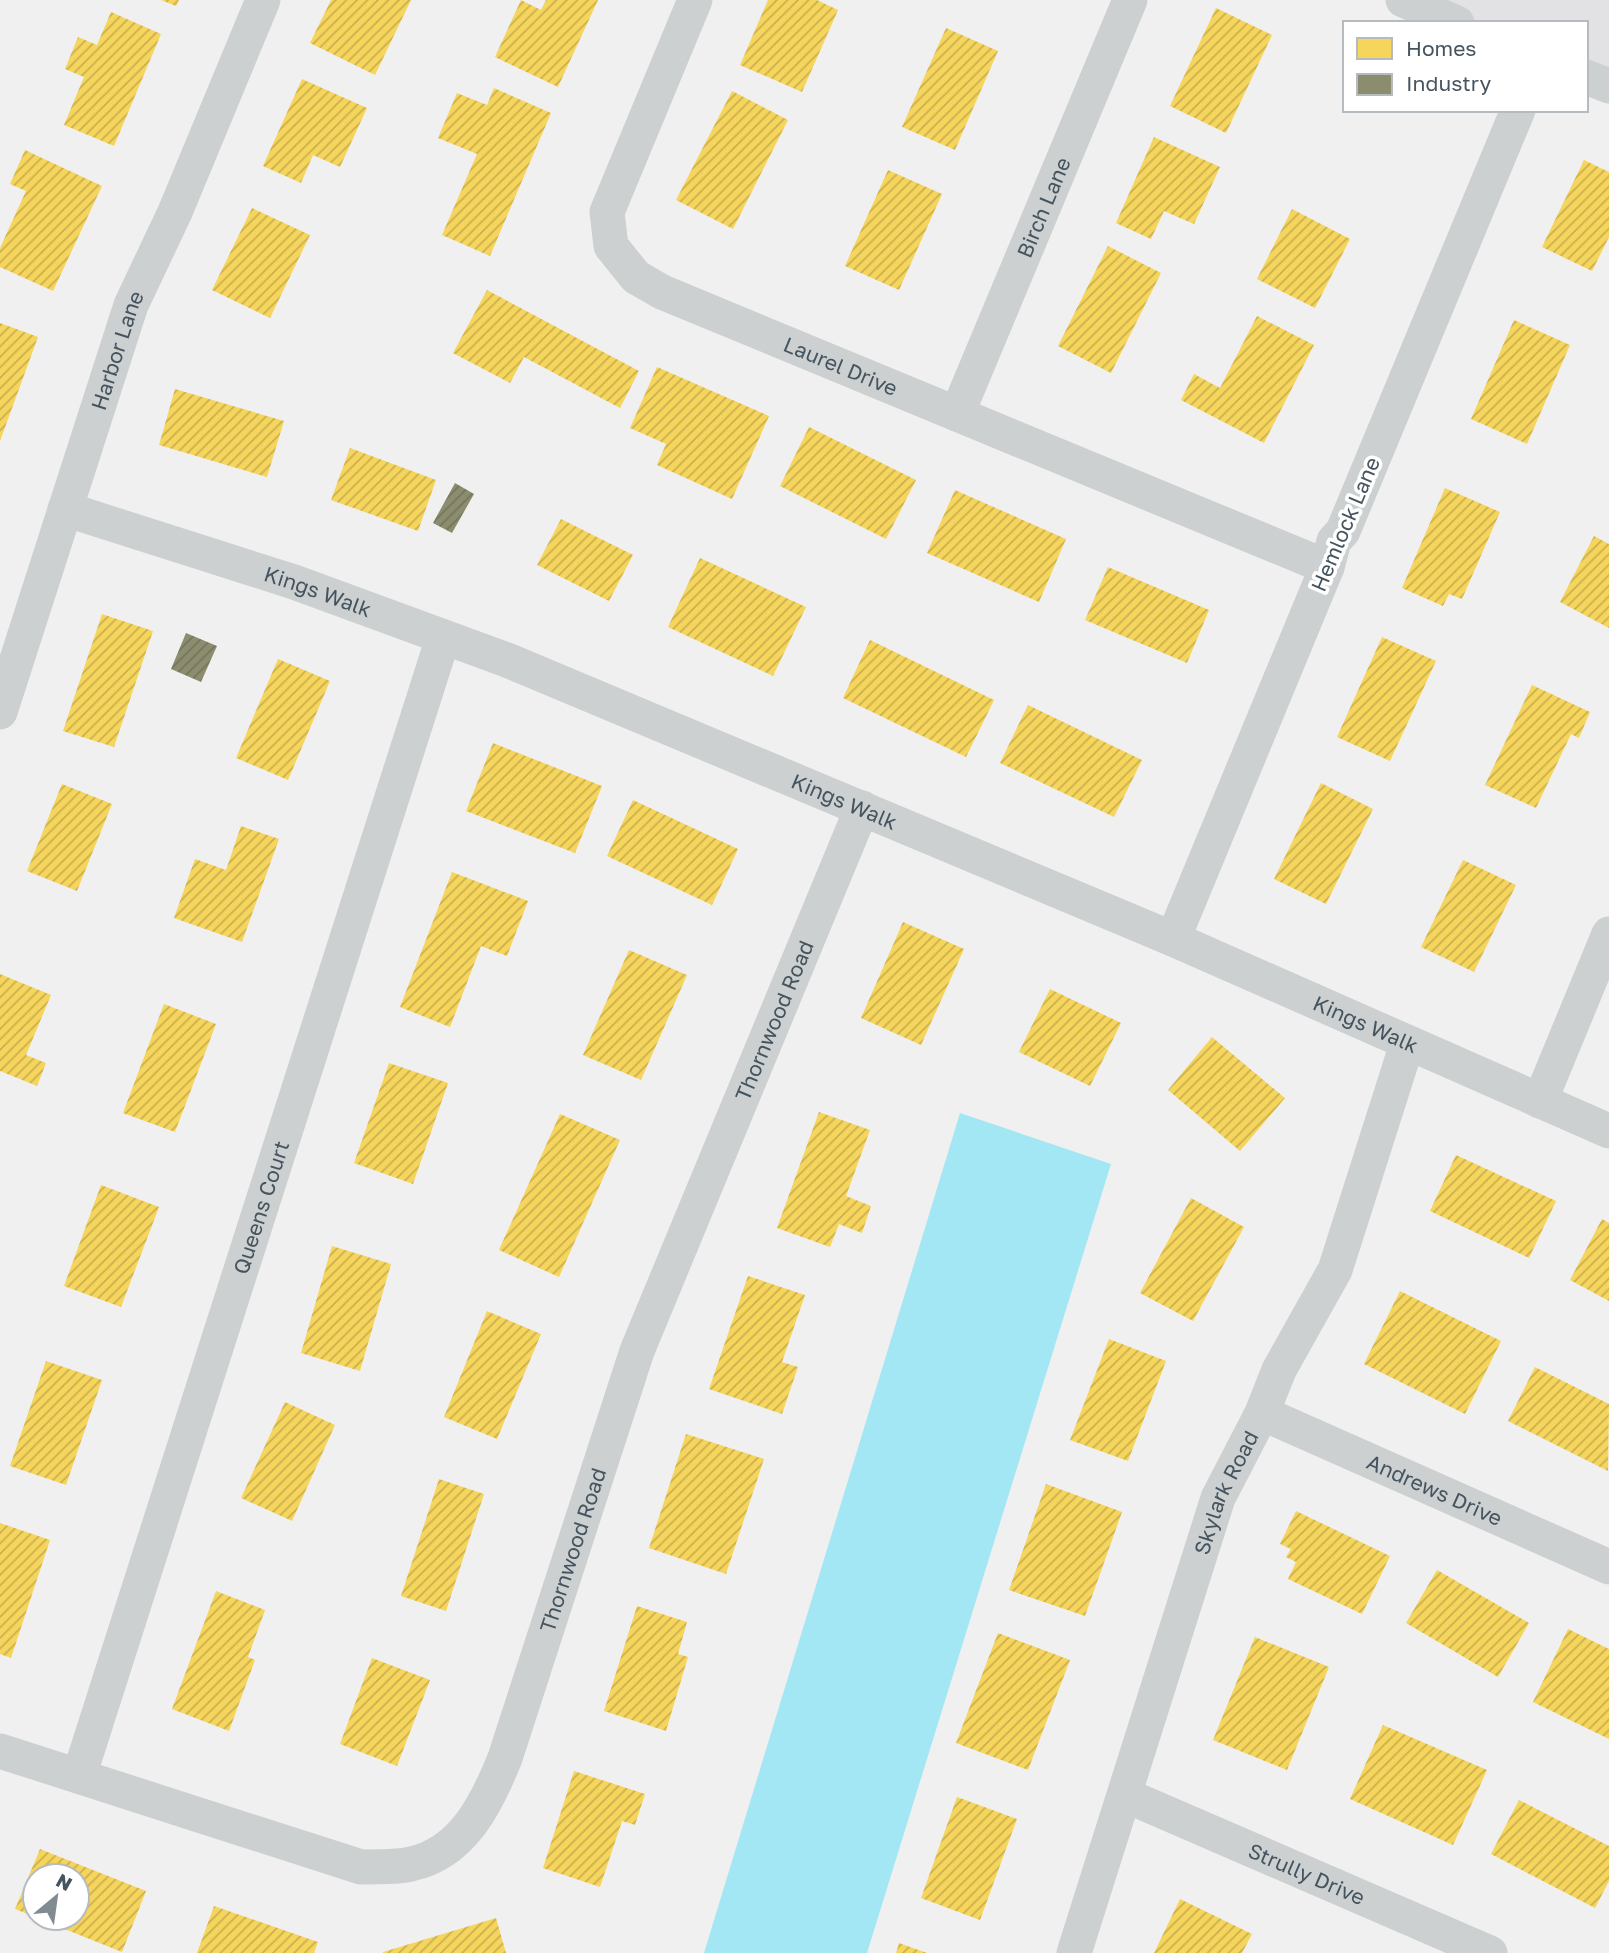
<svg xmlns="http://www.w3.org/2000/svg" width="1609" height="1953" viewBox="0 0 1609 1953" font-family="'Golos Text',sans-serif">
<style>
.education{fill:#e2e1e3}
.water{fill:#a3e6f4}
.homes{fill:url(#homes-hatch)}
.industry{fill:url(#industry-hatch)}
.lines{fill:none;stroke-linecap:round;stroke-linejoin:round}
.street{stroke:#ccd0d1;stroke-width:35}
.labels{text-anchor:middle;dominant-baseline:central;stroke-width:7;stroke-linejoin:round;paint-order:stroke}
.street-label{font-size:21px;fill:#45545f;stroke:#fff}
</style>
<defs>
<pattern id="homes-hatch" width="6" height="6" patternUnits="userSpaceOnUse" patternTransform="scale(1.75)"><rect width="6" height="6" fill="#f6d55c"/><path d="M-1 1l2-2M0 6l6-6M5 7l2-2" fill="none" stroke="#c9af4f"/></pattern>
<pattern id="industry-hatch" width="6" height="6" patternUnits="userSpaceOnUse" patternTransform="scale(1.75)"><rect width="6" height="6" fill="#8c8c6e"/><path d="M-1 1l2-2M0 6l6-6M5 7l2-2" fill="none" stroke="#74755e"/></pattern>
</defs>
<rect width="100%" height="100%" fill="#f1f0f0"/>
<!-- education -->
<path class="education" d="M1421,0H1609V78L1586,68V23H1476Z"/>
<!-- water -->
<path class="water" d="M960,1113L1111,1164L867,1953H704Z"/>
<!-- homes -->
<path class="homes" d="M161,0H179L176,6Z
M331,0H411L375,75L310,43Z
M521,0L541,10L546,0H598L558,87L495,57Z
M768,0H817L838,10L802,92L740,65Z
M1216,8L1272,35L1226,133L1170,106Z
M111,12L161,34L114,146L64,125L84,77L65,69L78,37L97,45Z
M946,28L998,51L955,150L902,127Z
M302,79L367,108L340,167L313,155L301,183L263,166Z
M494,88L551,113L490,256L442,235L477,154L438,138L457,93L487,105Z
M732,91L788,120L733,229L676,200Z
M1154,137L1220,167L1194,224L1164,211L1151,239L1116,223Z
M25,150L102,186L53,291L0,267V248L26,191L10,184Z
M1584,160L1609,172V237L1592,271L1542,247Z
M888,170L942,194L899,290L845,266Z
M252,208L310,235L270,318L212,290Z
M1292,209L1350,239L1315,308L1257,279Z
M1108,246L1161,273L1111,373L1058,346Z
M487,290L639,371L620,408L524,357L510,383L453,353Z
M1257,316L1314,345L1264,443L1181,400L1194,374L1220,388Z
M1514,320L1570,345L1527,444L1471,419Z
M0,323L38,337L0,441Z
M657,367L769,416L732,499L657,465L666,444L630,428Z
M175,389L284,421L267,477L159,445Z
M809,427L916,480L886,539L780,486Z
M350,448L436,480L418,531L331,500Z
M1445,488L1500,512L1462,599L1449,594L1443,606L1402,588Z
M955,490L1066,539L1039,602L927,553Z
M561,519L633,555L609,601L537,565Z
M1594,536L1609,544V628L1560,602Z
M700,558L806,607L773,676L668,627Z
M1108,567L1209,610L1187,663L1085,620Z
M102,614L153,631L114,747L63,731Z
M1382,637L1436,661L1390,761L1337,737Z
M870,640L994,700L966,757L843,698Z
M278,659L330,681L288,780L236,758Z
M1532,685L1590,712L1579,738L1571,734L1536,808L1485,785Z
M1028,705L1142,760L1114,817L1000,763Z
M493,743L602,786L575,853L466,811Z
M1321,783L1373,809L1326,904L1274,879Z
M62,784L112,804L77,891L27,871Z
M633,800L738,849L712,905L607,856Z
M241,826L279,839L242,942L174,918L195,859L226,870Z
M1463,860L1516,885L1474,972L1421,947Z
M452,872L528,901L507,956L481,946L450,1027L400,1007Z
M903,922L964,949L921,1045L861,1018Z
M629,950L687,975L641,1080L583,1055Z
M0,974L51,995L26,1055L46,1063L37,1086L0,1071Z
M1050,989L1121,1023L1090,1086L1019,1052Z
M164,1004L216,1024L175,1132L123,1113Z
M1212,1037L1285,1098L1240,1151L1168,1090Z
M389,1063L448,1083L413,1184L354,1163Z
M819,1112L870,1130L846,1196L871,1206L862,1233L839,1224L830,1247L777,1228Z
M560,1114L620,1140L559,1277L499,1250Z
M1456,1155L1556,1201L1529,1258L1430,1211Z
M101,1185L159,1207L121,1307L64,1286Z
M1191,1198L1244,1227L1193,1321L1140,1293Z
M1602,1219L1609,1223V1301L1570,1280Z
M332,1246L391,1264L360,1371L301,1353Z
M748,1276L805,1295L782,1362L798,1367L782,1414L709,1389Z
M1400,1291L1501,1341L1465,1414L1364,1364Z
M487,1311L541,1334L497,1439L444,1417Z
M1109,1339L1166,1361L1128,1461L1070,1440Z
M46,1361L102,1380L66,1485L10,1466Z
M1535,1367L1609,1404L1608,1471L1508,1421Z
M285,1402L335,1425L292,1521L241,1498Z
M686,1434L764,1459L726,1574L649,1548Z
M439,1479L484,1494L446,1611L401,1596Z
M1046,1484L1122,1512L1085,1616L1009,1590Z
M1296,1511L1390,1556L1362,1614L1288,1579L1296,1562L1286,1557L1291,1549L1280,1544Z
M0,1523L50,1540L11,1658L0,1654Z
M1437,1570L1529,1623L1498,1677L1406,1623Z
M216,1591L265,1610L248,1657L255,1660L229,1731L172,1709Z
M637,1606L687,1622L678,1654L688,1657L666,1731L604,1711Z
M1568,1629L1609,1649V1739L1533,1702Z
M998,1633L1070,1660L1028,1770L956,1743Z
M1255,1637L1329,1667L1287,1770L1213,1740Z
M372,1658L430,1680L397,1766L340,1744Z
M1383,1725L1487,1770L1453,1845L1350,1799Z
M574,1771L645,1794L635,1825L622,1821L600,1887L543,1868Z
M957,1797L1017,1819L980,1920L921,1898Z
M1519,1800L1609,1846V1881L1595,1908L1491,1854Z
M40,1849L146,1891L122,1952L37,1918H77V1876H35V1917L15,1909Z
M1180,1899L1252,1934L1242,1953H1154Z
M214,1906L318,1942L314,1953H197Z
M496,1918L506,1953H383V1952Z
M899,1943L927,1953H896Z"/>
<!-- industry -->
<path class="industry" d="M455,483L474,494L452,533L433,523Z
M186,633L217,646L201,682L171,669Z"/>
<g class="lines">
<!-- street -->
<g class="street">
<path id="s1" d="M695,0L607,212L611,246L636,277L662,292L1327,567"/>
<path d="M1403,0L1457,23"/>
<path d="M1586,77L1609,86"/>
<path id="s2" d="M957,414L1130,0"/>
<path id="s3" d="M65,509L294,582L507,660L1173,939L1609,1131"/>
<path id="s4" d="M0,712L131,305L175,212L263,0"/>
<path d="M1173,939L1327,567L1334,541L1343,531L1518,110"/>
<path d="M1540,1101L1609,934"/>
<path id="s5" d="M1262,1413L1609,1567"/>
<path id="s6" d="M0,1751L361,1867C377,1866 395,1868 411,1864C463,1853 487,1803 505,1758L637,1351L862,808"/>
<path id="s7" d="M79,1776L443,638"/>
<path id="s8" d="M1125,1795L1490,1953"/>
<path id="s9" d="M1074,1953L1218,1498L1262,1413L1279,1370L1335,1270L1407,1044"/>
</g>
</g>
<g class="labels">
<!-- street labels -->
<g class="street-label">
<text stroke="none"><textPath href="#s2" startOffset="224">Birch Lane</textPath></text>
<text stroke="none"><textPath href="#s4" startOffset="380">Harbor Lane</textPath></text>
<text stroke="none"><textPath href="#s1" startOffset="527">Laurel Drive</textPath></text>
<text transform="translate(1345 524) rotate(-67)">Hemlock Lane</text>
<text stroke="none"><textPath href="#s3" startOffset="266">Kings Walk</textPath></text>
<text stroke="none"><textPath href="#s3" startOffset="833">Kings Walk</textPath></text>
<text stroke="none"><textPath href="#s6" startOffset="1363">Thornwood Road</textPath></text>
<text stroke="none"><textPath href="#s3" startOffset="1400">Kings Walk</textPath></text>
<text stroke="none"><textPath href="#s7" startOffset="597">Queens Court</textPath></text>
<text stroke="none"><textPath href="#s5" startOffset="189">Andrews Drive</textPath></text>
<text stroke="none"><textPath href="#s9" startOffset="485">Skylark Road</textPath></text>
<text stroke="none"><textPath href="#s6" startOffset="796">Thornwood Road</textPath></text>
<text stroke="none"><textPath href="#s8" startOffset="198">Strully Drive</textPath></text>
</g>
</g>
<!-- legend -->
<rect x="1343" y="21" width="245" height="91" fill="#ffffff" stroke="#b5bbbf" stroke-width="2"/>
<rect x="1357" y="38" width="35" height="21" fill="#f6d55c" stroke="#b5bbbf" stroke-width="2"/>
<text x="1406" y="56" font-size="21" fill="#45545f">Homes</text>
<rect x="1357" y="74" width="35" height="21" fill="#8c8c6e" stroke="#b5bbbf" stroke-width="2"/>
<text x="1406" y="91" font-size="21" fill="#45545f">Industry</text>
<!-- north arrow -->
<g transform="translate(56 1897) rotate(29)"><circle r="33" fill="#ffffff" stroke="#b5bbbf" stroke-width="2"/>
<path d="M0-5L12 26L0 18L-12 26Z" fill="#818b92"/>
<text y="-10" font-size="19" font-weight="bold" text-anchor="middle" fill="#45545f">N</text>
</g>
</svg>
